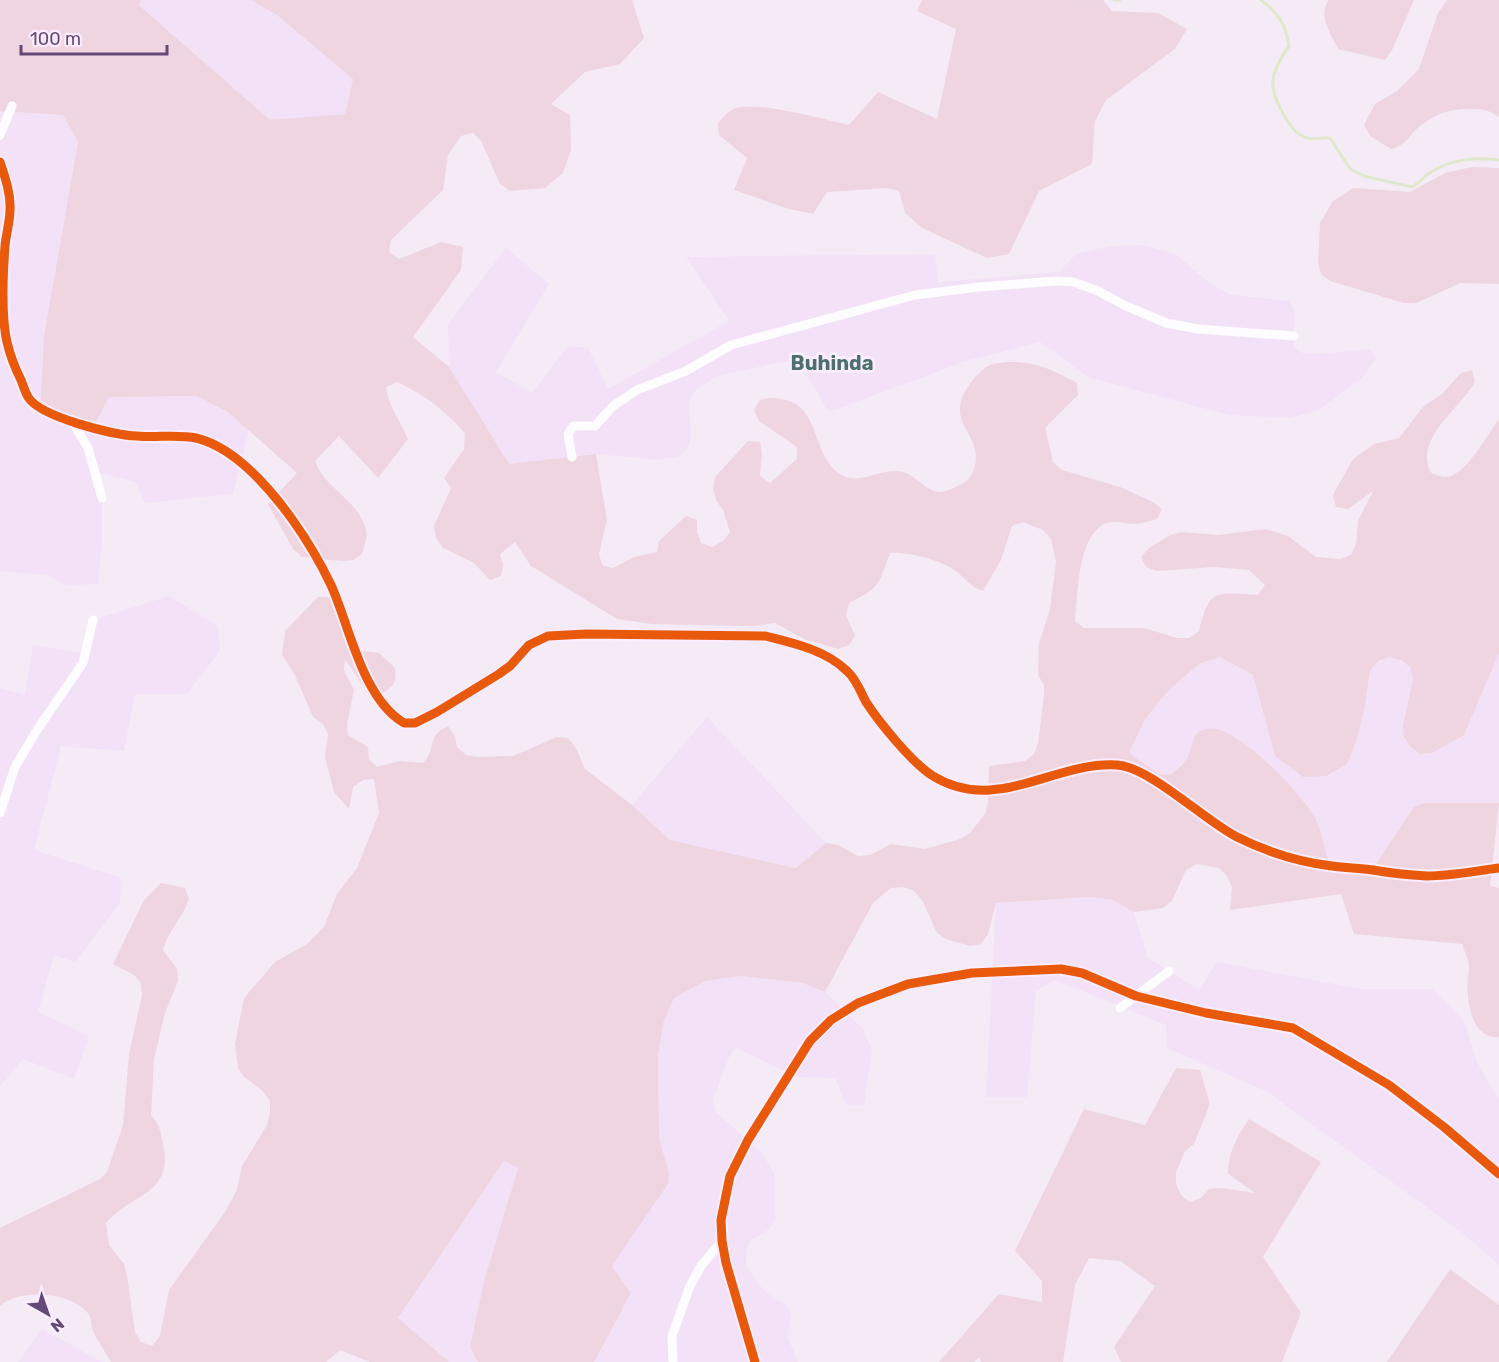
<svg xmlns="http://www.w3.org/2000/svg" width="1499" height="1362" viewBox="0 0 1499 1362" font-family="Rubik,sans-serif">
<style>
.residential{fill:#f3e1f8}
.green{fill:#efd5df}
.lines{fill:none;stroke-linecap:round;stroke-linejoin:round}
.stream{stroke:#e0e8cc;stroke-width:3}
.minor{stroke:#fdfcfe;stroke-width:9}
.cycleway-casing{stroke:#fbecff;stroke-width:13}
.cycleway{stroke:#e8590c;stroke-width:9}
.labels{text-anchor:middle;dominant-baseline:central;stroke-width:6;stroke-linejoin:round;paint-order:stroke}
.quarter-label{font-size:20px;font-weight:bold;fill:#4c716c;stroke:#fbecff}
</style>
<rect width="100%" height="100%" fill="#f4ebf7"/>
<!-- residential -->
<path class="residential" d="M141,0H251L277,15L353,79L345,114L270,121L139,4Z
M0,111L63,115L78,142L44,336L40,409L109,397L197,396L228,412L249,430L233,494L145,503L136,482L96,472L102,498V539L98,584L66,585L48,575L0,571Z
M1143,245L1175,254L1212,285L1232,295L1289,301L1295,312L1293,346L1302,353L1325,354L1370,349L1376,359L1362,378L1319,410L1290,418L1229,415L1088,377L1040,342L966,361L829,412L797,359L716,376L696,390L689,400L691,435L688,447L680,456L657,460L596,454L509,465L449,367L448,324L506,248L549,284L496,372L532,393L568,346L588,348L608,389L729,321L686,257L935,254L938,282L1059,272L1076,254L1109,246Z
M169,596L218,626L220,651L187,694H135L124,751L61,746L34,850L121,878L120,903L75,962L54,955L38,1012L89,1036L74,1079L23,1059L0,1086V688L25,695L33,645L85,653L93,620Z
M1499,653V803H1425L1372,870L1330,866L1194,738L1186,759L1170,775L1159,774L1129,753L1145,719L1169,690L1199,664L1220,657L1253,675L1275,756L1365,706L1370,671L1378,661L1389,657L1401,660L1410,667L1413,679L1403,725L1464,735Z
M707,717L826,843L797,868L670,840L632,805Z
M1089,897L1113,900L1134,912L1147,957L1199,990L1217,962L1361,989H1432L1464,1021L1478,1065L1499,1099V1265L1465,1235L1266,1091L1167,1048L1166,1025L1055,980L1036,991L1027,1097H986L996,903Z
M741,976L803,983L825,992L863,1029L872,1050L864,1105H846L835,1078L798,1077L736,1048L729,1057L713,1100L716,1112L762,1153L774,1173L775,1218L770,1229L750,1241L746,1252V1264L758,1284L775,1300L786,1304L791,1315L788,1338L798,1362H594L631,1293L612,1266L668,1184L669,1173L659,1138L658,1055L664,1020L674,998L705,981Z
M504,1161L518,1168L484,1281L470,1347L478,1362H449L398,1319Z
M42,1329L102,1362H18Z"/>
<!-- green -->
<path class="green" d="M0,0H141L139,5L270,120L345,114L353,79L277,15L251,0H632L644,38L620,64L585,72L551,104L570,115L571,150L563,173L545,188L510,191L500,184L481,141L473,133L461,136L448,155L443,190L391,240L389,252L399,259L441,242L463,247L461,270L413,337L449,367L509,464L596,454L607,520L599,554L602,565L613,568L634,557L657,552L659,541L686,516L697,520V532L701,543L712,547L723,541L730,532L723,510L716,500L713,489L715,477L748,441L760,442L762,454L760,476L770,483L797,459V447L759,421L754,410L760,400C770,397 776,398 786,400C819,408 813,453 837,472C858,489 880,466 903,472C914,475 923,487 934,491C943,494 951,489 960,485C974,479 979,461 974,446C970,433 959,423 960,408C960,397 969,384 976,376C979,374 983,369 986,367C992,363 1001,363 1008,362C1036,361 1053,370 1077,383L1078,395L1045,428L1053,462L1062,470L1120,487L1153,502L1162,509L1157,519C1149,521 1141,524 1134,524C1126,524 1118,521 1111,522C1077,528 1078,595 1075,621L1084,628H1144L1177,638H1189L1199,631C1209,587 1217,593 1258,595L1265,585L1249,570L1214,567L1157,571L1146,567L1141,557L1149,548L1170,535L1181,532L1218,535L1266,529L1288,536L1316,557L1340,559L1351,555L1356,544L1358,521L1373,491L1348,509L1336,507L1333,495L1353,459L1374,444L1399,438L1423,407L1443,393L1461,373L1472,370L1475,382C1459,410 1415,437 1430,472C1438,476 1445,479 1453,475C1469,468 1489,433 1499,419V653L1464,735L1432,753L1420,754L1411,747L1404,737L1403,725L1413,679L1410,667L1401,660L1389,657L1378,661L1370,671L1365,706L1356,742L1347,764L1326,776L1303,777L1275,756L1253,675L1220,657L1199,664L1169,690L1145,719L1129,753L1159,774L1170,775C1175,770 1183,765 1186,759C1193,748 1191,733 1205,729C1233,720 1302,794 1315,818C1322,832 1325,851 1330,866L1372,870L1414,807L1424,803H1499L1490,886L1499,888V1037C1470,1040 1466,997 1468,976C1468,973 1469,970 1469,967C1469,960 1464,951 1462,944L1354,934L1341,894L1230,910L1232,887L1227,876L1219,868L1197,864L1186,870L1172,901L1163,908L1134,912L1113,900L1089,897L996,903L988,934L981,944L970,946L946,939L937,933L922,900L914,891L903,887L891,888L873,903L825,992L803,983L741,976L705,981L674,998L664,1020L658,1055L659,1138L669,1173L668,1184L612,1266L631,1293L594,1362H478L470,1347L484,1281L518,1168L504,1161L398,1318L449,1362H370L340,1350L326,1362H111C106,1353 99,1343 94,1333C90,1326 93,1319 87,1312C70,1292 19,1288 0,1306V1228L100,1179L107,1172L123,1125L129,1054L142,995L141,983L134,975L113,964L144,900L161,883L185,888L189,899C183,917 168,931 163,950L177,969L178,981L165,1013L154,1059L151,1115C159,1124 161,1132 163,1144C174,1195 132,1193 106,1223L109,1245L124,1264L127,1275L135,1332L141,1342L152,1346L160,1336L169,1290L225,1212L237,1190L242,1166L267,1125L270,1113V1101L263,1091L244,1077L238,1068L235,1044L244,998L275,962L307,944L324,927L337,894L357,868L379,813L374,779L363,780L353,787L349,809L334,792L325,757L328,734L323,724L313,717L295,675L282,655L285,631L318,597H330L337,607L355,650L379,653L395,668C397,683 393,688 380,694L364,687L345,659L344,670L354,690L347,724L348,735L368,747L369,759L377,767L400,761L423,763C438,746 425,737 448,726L455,736L457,747L466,755L477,757L513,756L557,737L568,738L576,748L585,769L632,805L670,840L796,868L826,843L838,845L858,856L870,855L891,844L925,849L960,839L970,833L985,814L988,803L989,766L1025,761L1034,754L1038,743L1044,696V685L1038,675L1039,643L1050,609L1056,562L1051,539L1043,530L1023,522L1012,526L1001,560L983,591C970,587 967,580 957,572C945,561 906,551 890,553C878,585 881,587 849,603L846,615L855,636L849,645L838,649L804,639L775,623L751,626L652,624L617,619L531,566L515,542L500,554L503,565L501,576L490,580L474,563L443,548L436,538L434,526L451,488L444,478L464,449L465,433C443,409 426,396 397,382L386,387C388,405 401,422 408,439L378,478L339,436L315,461C325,489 359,500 366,530C368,537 364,547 362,554L353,560L342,561L302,557L293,549L268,504L297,473L228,412L197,396L109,397L93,427L40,409L44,336L78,142L63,115L0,111Z
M922,0H1103L1112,11L1158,13L1187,29L1175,49L1106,100L1095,121L1092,164L1039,191L1009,254L987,258L922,228L905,213L899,191L887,188L827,192L813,214L789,209L734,190L747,158L719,135L718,123C723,118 728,110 736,108C763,102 821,119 849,125L878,92L937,119L956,29L917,11Z
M1329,0H1414L1392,50L1385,60L1338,49C1331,34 1317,16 1329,0Z
M1447,0H1499V117C1491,111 1483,109 1473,109C1452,108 1436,113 1420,126C1408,136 1408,144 1391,149L1370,136L1364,125L1375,104L1397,91L1419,69L1438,13Z
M1472,167L1499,168V284L1461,283L1416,303H1404L1330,281L1321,274L1318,263L1320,223L1333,201L1353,188L1410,192L1445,173Z
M1176,1068L1200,1070L1210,1104L1194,1144L1185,1151L1176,1173V1184L1181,1195L1190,1202L1201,1198L1209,1189L1221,1188L1255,1193L1228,1174C1228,1152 1237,1137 1249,1119L1321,1162L1263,1257L1301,1313L1282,1362H1121L1114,1347L1155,1286L1120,1261L1089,1258L1075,1285L1063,1362H981L979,1357L974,1362H939L999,1294L1042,1302V1281L1015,1251L1084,1109L1145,1125Z
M1450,1269L1499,1305V1362H1387Z"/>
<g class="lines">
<!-- stream -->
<path class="stream" d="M1087,0H1088
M1114,0H1120
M1261,0C1279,14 1285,23 1289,46C1283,55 1274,68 1273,80C1271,96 1290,134 1307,138C1314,140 1323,137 1330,138L1350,169L1364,176L1412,187C1419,183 1424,176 1431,172C1452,159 1475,157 1499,160"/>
<!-- minor -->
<path class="minor" d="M0,135L12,106
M0,162C5,177 11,194 10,210C10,222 6,234 5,246C3,273 1,316 7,342C10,355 15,368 21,380C23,385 25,392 28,397C40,417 113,435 137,436C156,438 177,434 196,438C213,442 230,453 243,464C278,494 311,543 331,585C350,627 362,698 404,723H415L437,712L499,674L510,666L529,645L548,636L586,634L765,636C793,643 826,650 847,671C857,680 860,691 866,702C879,722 912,763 933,776C996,815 1054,761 1117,765C1150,767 1205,821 1237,837C1267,852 1299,862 1332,866C1346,868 1359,868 1373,870C1390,873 1409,875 1427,876C1450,876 1475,871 1499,868
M72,421L88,448L102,498
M572,457L568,434L573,426H595L613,406L637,390L686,371L731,345L915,295L979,287L1056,281L1073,282L1096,290L1126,306L1166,323L1198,329L1294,336
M0,813L15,767L37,730L83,663L93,620
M1120,1008L1169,971
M673,1362L672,1336L690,1286L701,1266L722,1241
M755,1362L726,1263L722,1241L721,1220L730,1176L748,1140L810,1041L831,1020L858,1003L908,984L972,973L1061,969L1082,973L1136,996L1206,1013L1293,1028L1389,1085L1444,1127L1499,1174"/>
<defs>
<path id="cycleway" d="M0,162C5,177 11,194 10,210C10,222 6,234 5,246C3,273 1,316 7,342C10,355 15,368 21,380C23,385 25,392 28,397C40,417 113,435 137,436C156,438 177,434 196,438C213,442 230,453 243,464C278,494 311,543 331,585C350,627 362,698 404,723H415L437,712L499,674L510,666L529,645L548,636L586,634L765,636C793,643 826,650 847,671C857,680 860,691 866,702C879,722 912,763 933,776C996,815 1054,761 1117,765C1150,767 1205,821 1237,837C1267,852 1299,862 1332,866C1346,868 1359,868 1373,870C1390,873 1409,875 1427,876C1450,876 1475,871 1499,868
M755,1362L726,1263L722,1241L721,1220L730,1176L748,1140L810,1041L831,1020L858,1003L908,984L972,973L1061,969L1082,973L1136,996L1206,1013L1293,1028L1389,1085L1444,1127L1499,1174"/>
</defs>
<!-- cycleway casing -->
<use href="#cycleway" class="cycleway-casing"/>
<!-- cycleway -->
<use href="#cycleway" class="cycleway"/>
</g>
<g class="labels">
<!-- quarter labels -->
<g class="quarter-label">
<text x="832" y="363">Buhinda</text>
</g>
</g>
<!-- north arrow -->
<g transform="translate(48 1314) rotate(140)" stroke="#fbecff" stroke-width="4.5" paint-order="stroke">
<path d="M0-4.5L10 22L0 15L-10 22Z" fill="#634a76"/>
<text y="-9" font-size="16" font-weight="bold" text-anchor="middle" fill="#634a76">N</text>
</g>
<!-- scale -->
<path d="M21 45v9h146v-9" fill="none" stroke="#634a76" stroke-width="3"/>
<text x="30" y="45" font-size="18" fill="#634a76" stroke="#fbecff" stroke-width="4.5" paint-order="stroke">100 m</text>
</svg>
